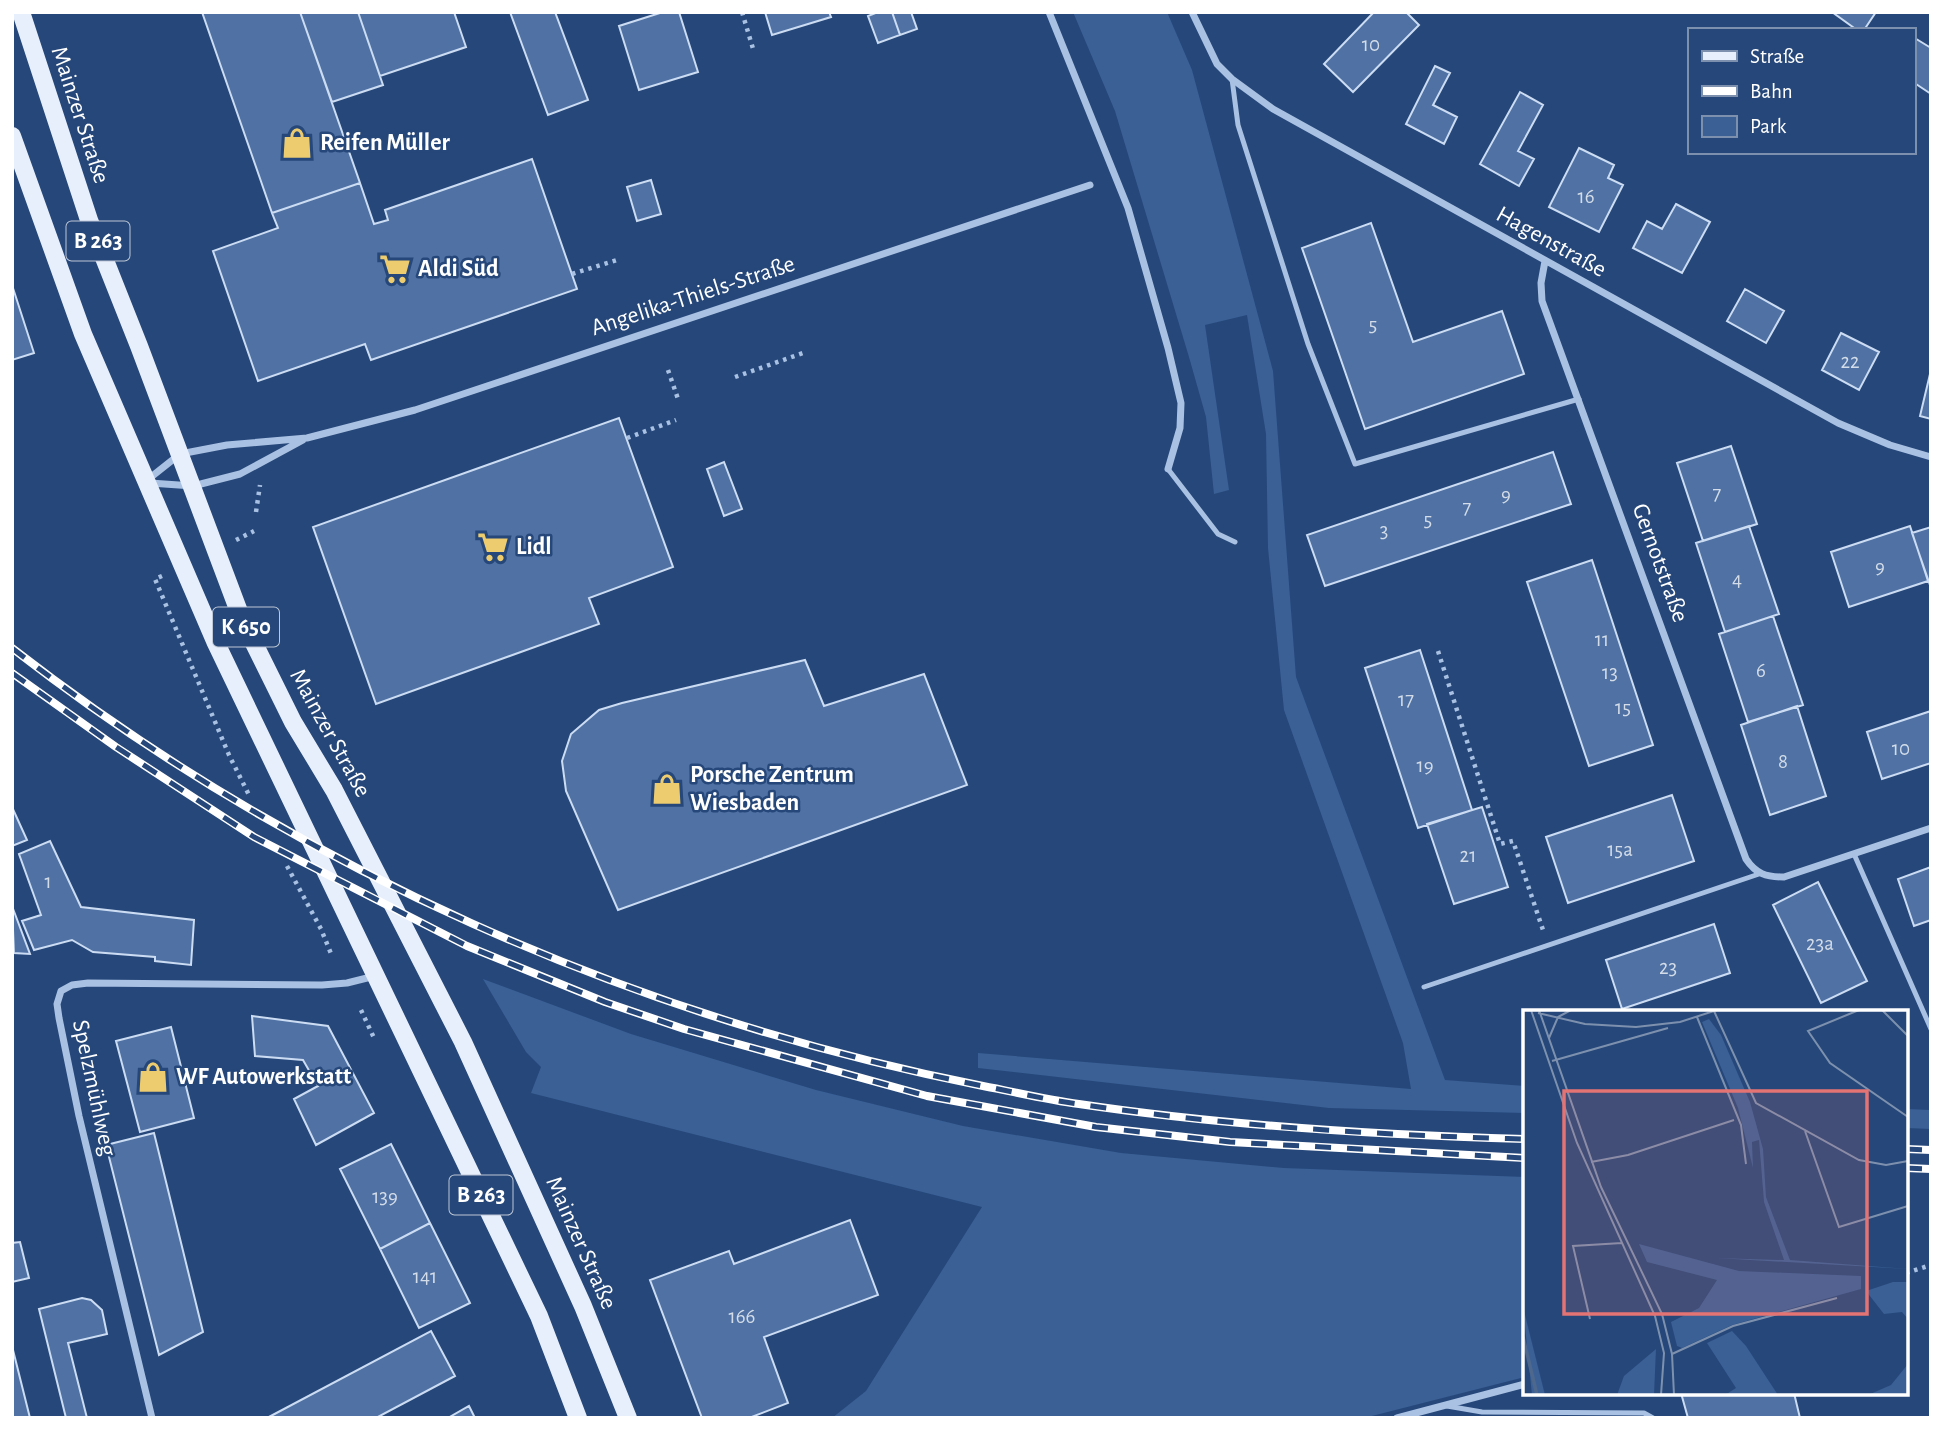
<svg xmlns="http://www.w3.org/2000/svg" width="1943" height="1430" viewBox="0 0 1943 1430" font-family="'Alegreya Sans',sans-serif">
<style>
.green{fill:#3a6096}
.building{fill:#4f71a3;stroke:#cbdcf3;stroke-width:2}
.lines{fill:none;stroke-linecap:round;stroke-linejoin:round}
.path{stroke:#a9c1e3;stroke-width:4.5;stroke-dasharray:3.5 5;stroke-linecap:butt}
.lane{stroke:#a9c1e3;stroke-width:5}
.street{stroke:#a9c1e3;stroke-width:7}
.primary{stroke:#e8effc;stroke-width:18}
.rail-casing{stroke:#fff;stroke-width:8}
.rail{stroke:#264779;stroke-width:5;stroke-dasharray:16;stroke-linecap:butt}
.labels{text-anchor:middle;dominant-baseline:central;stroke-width:5;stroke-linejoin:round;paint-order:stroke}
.number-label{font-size:21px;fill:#d3dce8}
.shield{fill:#264779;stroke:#bec8d7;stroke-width:2}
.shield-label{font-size:23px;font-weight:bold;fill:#fff}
.street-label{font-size:24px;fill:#fff;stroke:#264779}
.poi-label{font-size:24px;font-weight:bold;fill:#fff;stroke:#264779;text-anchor:start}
.inset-river{fill:none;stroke:#4e678c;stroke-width:3.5}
.inset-road{fill:none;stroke:#7d91af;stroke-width:2}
.view{fill:#e47373;fill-opacity:0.15;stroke:#e47373;stroke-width:3.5}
.inset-edge{fill:none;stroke:#fff;stroke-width:3.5}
</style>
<rect width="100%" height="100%" fill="#264779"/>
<!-- green -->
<path class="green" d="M1073,12H1167L1192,70L1273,371L1296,677L1445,1080L1525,1086V1113L1329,1108L978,1068V1053L1411,1089L1403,1043L1284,710L1268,548L1266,434L1247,315L1205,325L1229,490L1214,494L1206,417L1189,357L1115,111Z
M483,979L631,1034L816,1090L963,1126L1121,1153L1284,1168L1525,1177V1377L1364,1418H832L866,1391L982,1207L531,1093L541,1067L526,1052Z
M1906,1109L1931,1110V1129L1906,1128Z"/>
<!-- building -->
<path class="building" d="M202,12H300L360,183L272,213Z
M300,12H358L383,85L332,102Z
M358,12H454L466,47L380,76Z
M510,12H555L588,100L548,115Z
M663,12H679L698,72L639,90L619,26Z
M765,12H829L831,17L772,35Z
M878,12H892L900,35L878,43L868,16Z
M892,12H911L917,29L900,35Z
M1374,12H1406L1419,25L1353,92L1324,64Z
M1832,12H1876L1864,30H1857Z
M1913,37L1931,48V94L1913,82Z
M1435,66L1450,73L1433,105L1457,117L1444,144L1406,124Z
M1520,92L1543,105L1518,151L1534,159L1519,186L1480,164Z
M1579,148L1614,165L1608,178L1623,185L1599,232L1549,207Z
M532,159L577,289L371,360L365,344L258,381L213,251L278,228L272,213L360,183L374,224L388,220L385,210Z
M651,180L661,214L637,221L627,187Z
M1676,204L1710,222L1682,273L1633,248L1647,221L1662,229Z
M1371,223L1413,342L1502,311L1524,374L1365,429L1302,248Z
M12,285L34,353L12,360Z
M1745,289L1784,311L1766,343L1727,321Z
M1841,333L1879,352L1859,390L1822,370Z
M1930,374H1931V419L1920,416Z
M619,418L673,567L589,598L599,624L376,704L313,527Z
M1731,446L1757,524L1703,541L1677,463Z
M1553,452L1571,504L1325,586L1307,535Z
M724,462L742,509L724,516L707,469Z
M1749,526L1779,614L1725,632L1696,543Z
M1910,526L1928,581L1849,607L1831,552Z
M1931,527V588L1912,533Z
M1592,560L1653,745L1589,766L1527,582Z
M1773,616L1803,705L1748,722L1719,634Z
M1420,650L1472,810L1418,828L1365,668Z
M805,660L824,706L924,674L967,785L618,910L566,791L562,761L571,734L599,710L622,703Z
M1797,706L1826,796L1770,815L1741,725Z
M1931,711V763L1882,779L1867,732Z
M1672,795L1694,861L1568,903L1546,837Z
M12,807L27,840L12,846Z
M1482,807L1508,887L1454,904L1427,824Z
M50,841L81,907L194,920L191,965L155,961V957L93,952L72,940L34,950L22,921L41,915L19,854Z
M1931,867V920L1914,926L1898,879Z
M1818,882L1867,981L1821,1003L1773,905Z
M12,906L30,954L14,953Z
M1714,924L1730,973L1622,1009L1606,960Z
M252,1016L328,1026L374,1113L316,1145L294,1099L318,1086L303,1060L255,1056Z
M171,1027L194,1118L140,1132L116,1041Z
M154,1133L203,1332L159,1355L106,1145Z
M391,1144L430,1223L380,1249L340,1169Z
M850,1220L878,1295L764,1337L788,1403L749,1418H702L650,1280L729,1251L734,1264Z
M430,1223L470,1303L419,1328L380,1249Z
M20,1242L29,1278L12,1282V1243Z
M82,1298L91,1300L102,1310L107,1334L68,1343L87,1418H66L39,1309Z
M431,1331L455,1376L376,1418H267Z
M12,1346L30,1418H12Z
M1681,1393H1794L1800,1418H1688Z
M469,1406L475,1418H448Z"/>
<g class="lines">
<!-- path -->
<path class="path" d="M742,12L754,52
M572,274L620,259
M668,370L678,399
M735,377L803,353
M627,438L676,420
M256,512L260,485
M236,540L254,531
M162,576L155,579L229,755L249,795
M1438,651L1500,844L1513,841L1543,930
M287,866L321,929L332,956
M361,1010L374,1038
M1906,1273L1931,1265"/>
<!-- lane -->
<path class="lane" d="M1232,79L1238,125L1308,344L1355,464L1579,399
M1168,469L1218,534L1235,542
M1854,854L1931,1029
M1424,987L1759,874
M1447,1406L1482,1412L1644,1413L1653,1418"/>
<!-- street -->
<path class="street" d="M1049,12L1128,208L1168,348L1181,403L1180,428L1168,469
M1192,12L1217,64L1232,79L1273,109L1838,423L1890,445L1931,457
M1545,261L1541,283L1542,301L1746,859C1756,874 1766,877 1784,877L1931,828
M146,481L180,454L227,445L307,438L415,410L1090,185
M150,483L193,486L240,474L303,440
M152,1418L79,1116L59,1018L57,1004L61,991L72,985L88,983L322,985L347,983L375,976
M1397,1418L1525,1384"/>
<!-- primary -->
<path class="primary" d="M21,12L89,220L139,346L241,617L293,722L334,790L463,1042L583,1306L628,1418
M12,136L83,334L215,641L539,1316L578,1418"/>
<defs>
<path id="rail" d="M12,648C295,868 633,1017 983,1086C1015,1092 1047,1100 1079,1104C1227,1126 1376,1135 1525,1139
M12,673L116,747L254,837L467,946L605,1002L684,1029L927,1096L1096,1127L1230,1142L1525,1158
M1906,1149L1931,1150
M1906,1168L1931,1169"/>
</defs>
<!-- rail casing -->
<use href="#rail" class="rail-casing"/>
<!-- rail -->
<use href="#rail" class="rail"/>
</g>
<!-- icons -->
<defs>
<symbol id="shop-bare" viewBox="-9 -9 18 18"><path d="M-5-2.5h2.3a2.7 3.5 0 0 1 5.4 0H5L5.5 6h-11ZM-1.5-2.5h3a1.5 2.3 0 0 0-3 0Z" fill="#eccc6f" stroke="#264779" stroke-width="2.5" paint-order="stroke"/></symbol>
<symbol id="supermarket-bare" viewBox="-9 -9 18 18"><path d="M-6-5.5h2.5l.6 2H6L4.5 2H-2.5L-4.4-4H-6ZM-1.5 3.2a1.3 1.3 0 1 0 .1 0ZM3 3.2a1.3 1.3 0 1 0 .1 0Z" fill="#eccc6f" stroke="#264779" stroke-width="2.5" paint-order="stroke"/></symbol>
</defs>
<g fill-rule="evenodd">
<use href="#shop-bare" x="275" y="121" width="44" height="44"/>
<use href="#supermarket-bare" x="373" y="247" width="44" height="44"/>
<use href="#supermarket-bare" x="471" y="525" width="44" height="44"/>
<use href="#shop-bare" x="645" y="767" width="44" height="44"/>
<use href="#shop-bare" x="131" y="1055" width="44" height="44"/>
</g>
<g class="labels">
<!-- number labels -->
<g class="number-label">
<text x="1371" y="44">10</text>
<text x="1586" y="196">16</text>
<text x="1373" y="324">5</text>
<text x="1850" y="361">22</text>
<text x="1717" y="493">7</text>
<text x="1506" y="494">9</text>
<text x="1467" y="507">7</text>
<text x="1428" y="519">5</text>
<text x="1384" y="530">3</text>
<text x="1880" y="566">9</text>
<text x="1737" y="579">4</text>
<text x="1602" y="639">11</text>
<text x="1761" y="670">6</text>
<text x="1610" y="672">13</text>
<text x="1406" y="699">17</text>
<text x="1623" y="707">15</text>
<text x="1901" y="748">10</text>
<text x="1783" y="761">8</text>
<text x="1425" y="765">19</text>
<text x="1620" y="849">15a</text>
<text x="1468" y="855">21</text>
<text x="48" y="881">1</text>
<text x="1820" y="943">23a</text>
<text x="1668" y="967">23</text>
<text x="385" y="1196">139</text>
<text x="425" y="1276">141</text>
<text x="742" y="1316">166</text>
</g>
<!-- shield labels -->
<g class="shield">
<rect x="66.5" y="221.5" width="63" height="39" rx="5"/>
<rect x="213" y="607.5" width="66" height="39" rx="5"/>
<rect x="449.5" y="1175.5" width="63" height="39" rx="5"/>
</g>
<g class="shield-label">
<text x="98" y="241">B 263</text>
<text x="246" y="627">K 650</text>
<text x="481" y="1195">B 263</text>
</g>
<!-- street labels -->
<g class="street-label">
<text transform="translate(80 115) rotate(72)">Mainzer Straße</text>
<text transform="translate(1551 242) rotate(29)">Hagenstraße</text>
<text transform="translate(693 296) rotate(-18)">Angelika-Thiels-Straße</text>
<text transform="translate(1660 563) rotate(70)">Gernotstraße</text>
<text transform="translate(330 733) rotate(61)">Mainzer Straße</text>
<text transform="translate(94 1088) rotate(78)">Spelzmühlweg</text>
<text transform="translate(581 1243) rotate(66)">Mainzer Straße</text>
</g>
<!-- poi labels -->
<g class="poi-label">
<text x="320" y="143">Reifen Müller</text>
<text x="418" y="269">Aldi Süd</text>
<text x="516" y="547">Lidl</text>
<text x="690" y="775">Porsche Zentrum<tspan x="690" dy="28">Wiesbaden</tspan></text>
<text x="176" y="1077">WF Autowerkstatt</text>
</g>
</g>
<!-- overview -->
<g transform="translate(1523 1010)">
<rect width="385" height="385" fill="#264779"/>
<path d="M186,9L198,25L227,92L240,139L243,187L267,250L385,259L193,248L261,250L241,192L236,130L229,132L230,158L215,98L179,12ZM116,234L216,261L338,266V279L209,315L159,338L154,336L148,312L176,298L194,270L124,252ZM370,272H385V309L379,302L361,304L343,281ZM0,297L22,385H9ZM209,321L223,336L255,385H202L213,378L184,333ZM133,339L131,385H94L101,366ZM385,354V385H345L368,375Z" fill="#3a6096"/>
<path class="inset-river" d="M0,327L14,385"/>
<path class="inset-road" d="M8,0L54,133L132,306L141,343L138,385M16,0L78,177L139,304L149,344L151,385M336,0L285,21L307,53L385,107M359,0L385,26M191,1L233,93L336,150L363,155L385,151M15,3L62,14L113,17L157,12L194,0M174,7L218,115L223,154M26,28L35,7L48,0M29,51L145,18M282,121L316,217L385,196M68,152L105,145L211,110M67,309L50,236L99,233M149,344L210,316L314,288"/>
<path class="view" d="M41,81H344V304H41Z"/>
<rect width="385" height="385" class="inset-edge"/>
</g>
<!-- border -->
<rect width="1943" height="1430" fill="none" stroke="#ffffff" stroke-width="28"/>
<!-- legend -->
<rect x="1688" y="28" width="228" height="126" fill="#264779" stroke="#7d91af" stroke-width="2"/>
<rect x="1702" y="51" width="35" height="10" fill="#e8effc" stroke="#7d91af" stroke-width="2"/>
<text x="1750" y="63" font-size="21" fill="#ffffff">Straße</text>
<rect x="1702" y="86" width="35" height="10" fill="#ffffff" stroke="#7d91af" stroke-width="2"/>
<text x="1750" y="98" font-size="21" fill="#ffffff">Bahn</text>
<rect x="1702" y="116" width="35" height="21" fill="#3a6096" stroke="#7d91af" stroke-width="2"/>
<text x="1750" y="133" font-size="21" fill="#ffffff">Park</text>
</svg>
